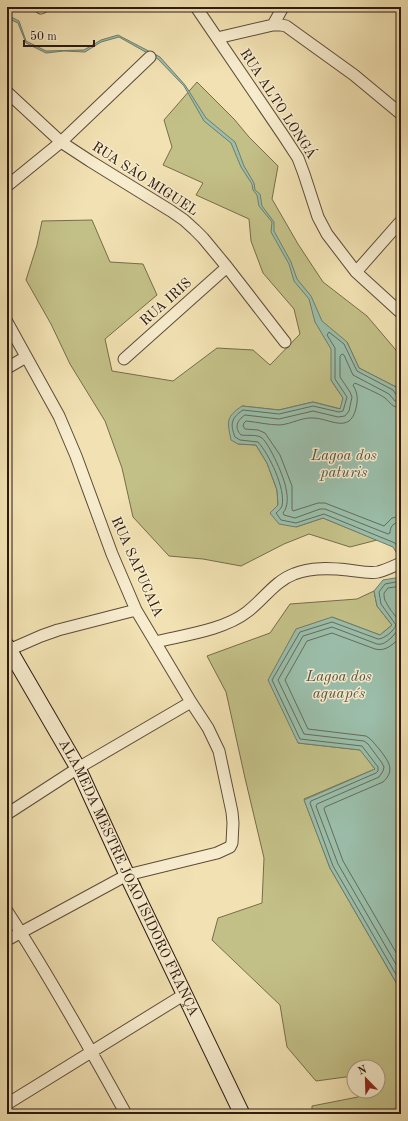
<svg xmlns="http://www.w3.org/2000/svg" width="408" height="1121" viewBox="0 0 408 1121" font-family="'Old Standard TT',serif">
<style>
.green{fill:#c3c087;stroke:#776c4b}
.water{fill:#9bbeaa;stroke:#6e7c6c}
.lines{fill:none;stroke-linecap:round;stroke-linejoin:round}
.shore{stroke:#636c5c;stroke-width:1}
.minor-casing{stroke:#5d4b38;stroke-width:13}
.secondary-casing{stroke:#2b190f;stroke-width:17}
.minor{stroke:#f7ecce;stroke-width:11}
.secondary{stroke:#f7ecce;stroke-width:15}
.labels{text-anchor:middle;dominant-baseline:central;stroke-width:3;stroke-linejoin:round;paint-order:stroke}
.street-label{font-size:14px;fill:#2b190f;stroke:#f7ecce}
.water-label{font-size:15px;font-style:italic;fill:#525345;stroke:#f7ecce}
</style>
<rect width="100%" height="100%" fill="#f2e2b3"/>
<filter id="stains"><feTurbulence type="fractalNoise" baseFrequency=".005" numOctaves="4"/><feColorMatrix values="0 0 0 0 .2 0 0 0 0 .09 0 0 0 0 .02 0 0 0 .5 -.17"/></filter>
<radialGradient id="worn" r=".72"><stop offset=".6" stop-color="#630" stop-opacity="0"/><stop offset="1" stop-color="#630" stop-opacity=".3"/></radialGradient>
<!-- green -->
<path class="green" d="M197,82L234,119L249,137L278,166L272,199L298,244L323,282L367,316L401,356V395L396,387L359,368L347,342L331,380L343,398L341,409L313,402L279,410L242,406L238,444L256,445L267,463L277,490L278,505L296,527L323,518L377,540L350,547L309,534L284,544L241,566L203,559L169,556L133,517L122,468L105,421L70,364L51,324L26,280L37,245L42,221L92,220L110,262L143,264L157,295L105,339L112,371L173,381L217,348L253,350L270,365L300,334L294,309L263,273L251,241L249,219L196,195L203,183L163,165L172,147L164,120Z
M374,591L377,606L392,625L380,635L332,617L298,743L361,750L375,769L304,799L330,868L401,991V1114H312V1106L358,1097L357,1091H378V1067H354V1080L353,1076L316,1081L287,1047L280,1005L212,940L218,918L262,903L264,858L245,778L226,692L207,656L270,633L290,604L357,599Z"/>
<!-- water -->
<path class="water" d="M7,15L19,21L26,41L46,51L84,50L101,40L118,35L160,57L185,85L206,118L235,142L244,166L254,183L255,190L260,194L262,206L274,222V231L291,262L297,279L311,296L322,321L347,342L359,368L396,387L401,395V530L399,531L401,543L400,557H399L393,547L323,518L296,527L279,524L270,513L278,505L277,490L267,463L256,445L238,444L231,440C227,421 226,417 242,406L279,410L313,402L340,409L343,398L331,380V349L315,322L309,299L294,281L289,264L271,232L272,222L259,206L257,195L253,190L252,184L241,167L231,143L204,121L184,86L158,59L119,37L101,42L85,52L64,51L46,53L26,43L18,23L7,18Z
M401,577V991L330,868L304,800L375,769L360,750L298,743L268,680L296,629L332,617L380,635L392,625L377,606L374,591L383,580Z"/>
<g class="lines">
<!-- shore -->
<path class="shore" d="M401,397L397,396L393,390L357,371L344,344L329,332L327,335L335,348V379L347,397L343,411L339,412L313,406L279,414L243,410C231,418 230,424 235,437L240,440L258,442C269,454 286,489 282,506C281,509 278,511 276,513L281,520L296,523L324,514L395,543L401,553
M401,402L395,401L389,394L353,375L344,355L342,354L340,356V377L350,392L352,397L349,411L345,416L338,417L313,411L279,419L245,415C237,420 234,428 241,435C247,436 257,434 262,438C270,445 285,479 286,489C288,497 288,507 283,513L284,515L295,518L320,509H325L388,534L390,533C390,526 394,522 401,522
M401,408C391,407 391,403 385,398C380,394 361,386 355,383L353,385C358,394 358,399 356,408C350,435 329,418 313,418C303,417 291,424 280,425C269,425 257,422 246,421L244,423L243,426L245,429L258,430L265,433L280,455L292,486V509L293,511L318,503H325L384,526L392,518L401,516
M401,581L385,584L379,592L381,604L396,625C394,631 384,639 378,639L332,622L300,632L272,680L300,739L362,746L378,767V771L376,773L311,801L310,803L333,866L401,983
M401,586L388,588L384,593C384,596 384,600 386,602C394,619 408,621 391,638C386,642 383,645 377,644L332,627L303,636L278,680L304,734L364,741L368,744L382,763L384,767L383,771L379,777L317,804L316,806L338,864L401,973
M401,637C393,644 386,652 375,649L332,633L307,641L285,680L308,729L366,736C372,739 375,745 380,750C388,761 396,770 383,782L325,807L324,809L343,861L401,961"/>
<defs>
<path id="minor" d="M196,7L283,135L298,158L304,174L318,217L327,234L356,272L401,313
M41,8L43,7
M273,25L283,7
M217,38L273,25H281L286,26L354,75L401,114
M7,92L61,142L90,161L171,211L184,220L195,230L203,238L227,267L285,342
M7,186L61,142L150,57
M356,272L401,221
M7,322L59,416L76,456L112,554L136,610L191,702L208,728L219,751L232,812L233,823L232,843L230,847L217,853L127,875L7,940
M124,359L227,267
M7,368L26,357
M155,642C184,635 224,630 247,612C263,600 275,581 294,574C311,567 330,568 348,570C358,571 368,574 378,572C386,570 394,566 401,563
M9,650L41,636L58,630L136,610
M7,814L78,768L191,702
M7,911C50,977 88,1045 126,1114
M7,1104L185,994"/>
<g id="secondary">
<path id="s1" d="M7,646L78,768L127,875L242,1114"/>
</g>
</defs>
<!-- minor casing -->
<use href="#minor" class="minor-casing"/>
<!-- secondary casing -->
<use href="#secondary" class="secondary-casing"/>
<!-- minor -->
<use href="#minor" class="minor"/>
<!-- secondary -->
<use href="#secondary" class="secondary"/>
</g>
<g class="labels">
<!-- street labels -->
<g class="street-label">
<text transform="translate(278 104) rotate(57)">RUA ALTO LONGÁ</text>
<text transform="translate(145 179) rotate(33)">RUA SÃO MIGUEL</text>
<text transform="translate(166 302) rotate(-42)">RUA IRIS</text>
<text transform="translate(137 567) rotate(66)">RUA SAPUCAIA</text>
<text stroke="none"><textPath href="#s1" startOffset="262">ALAMEDA MESTRE JOÃO ISIDORO FRANÇA</textPath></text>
</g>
<!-- water labels -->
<g class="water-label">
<text x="344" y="456">Lagoa dos<tspan x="344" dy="17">paturis</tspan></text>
<text x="339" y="677">Lagoa dos<tspan x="339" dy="17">aguapés</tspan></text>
</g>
</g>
<!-- margin -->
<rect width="408" height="1121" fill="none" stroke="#f2e2b3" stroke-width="24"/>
<rect x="8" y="8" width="392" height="1105" fill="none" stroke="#2b190f" stroke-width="2"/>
<rect x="12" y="12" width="384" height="1097" fill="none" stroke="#2b190f"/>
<!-- north arrow -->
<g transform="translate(366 1079) rotate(337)"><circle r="19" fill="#f7ecce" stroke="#a59882"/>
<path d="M0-3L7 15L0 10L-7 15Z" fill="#8f2418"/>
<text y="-6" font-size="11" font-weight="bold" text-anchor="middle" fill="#2b190f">N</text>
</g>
<!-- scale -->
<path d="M24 40v6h70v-6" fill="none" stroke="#2b190f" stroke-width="2"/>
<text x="30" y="40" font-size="12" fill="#2b190f" stroke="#f7ecce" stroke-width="3" paint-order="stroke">50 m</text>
<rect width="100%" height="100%" filter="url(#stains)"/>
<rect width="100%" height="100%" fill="url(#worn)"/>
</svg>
